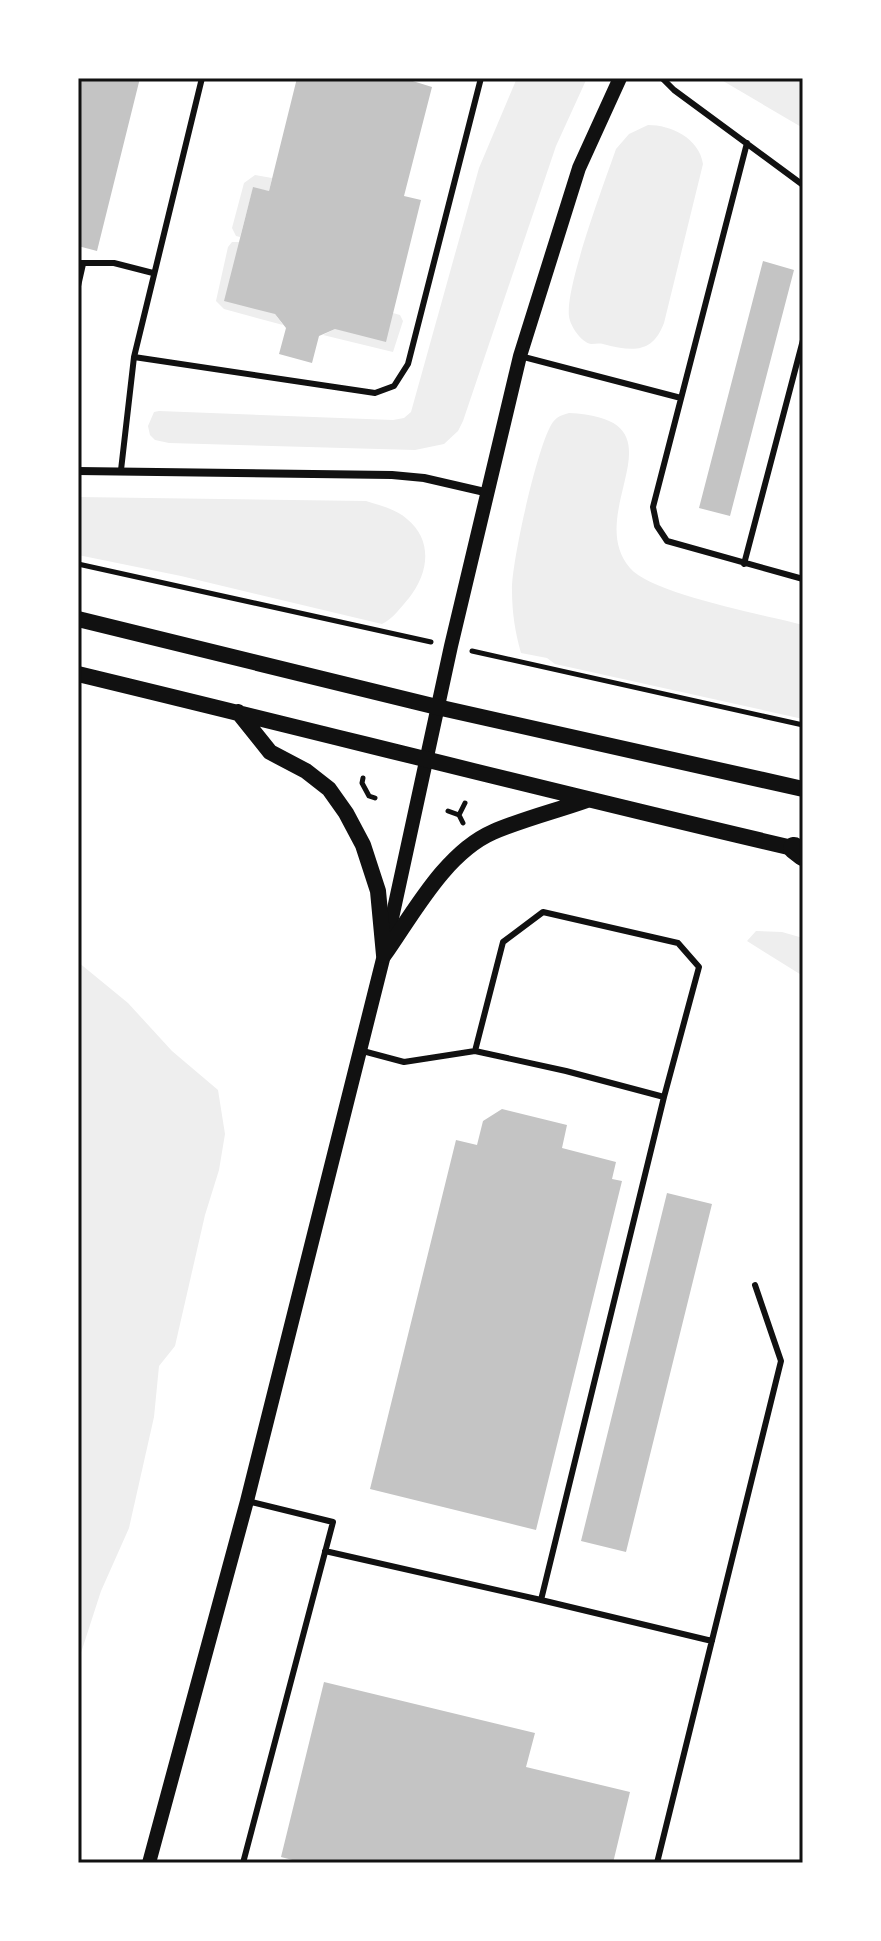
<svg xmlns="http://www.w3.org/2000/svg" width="881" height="1941" viewBox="0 0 881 1941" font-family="Mulish,sans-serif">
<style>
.green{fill:#eee}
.building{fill:#c4c4c4}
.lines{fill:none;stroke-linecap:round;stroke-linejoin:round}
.path{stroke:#111;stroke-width:5}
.service{stroke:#111;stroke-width:6}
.minor{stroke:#111;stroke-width:8}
.tertiary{stroke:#111;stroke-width:14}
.secondary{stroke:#111;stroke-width:16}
.trunk{stroke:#111;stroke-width:22}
.neatline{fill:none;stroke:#111;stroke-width:3}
</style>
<rect width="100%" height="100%" fill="#fff"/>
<!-- green -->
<path class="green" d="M517,78H587L556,146L463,421L458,431L444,444L415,450L169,443L155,440L150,435L148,426L154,412L159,411L393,420L404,418L411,412L479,168Z
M718,78H803V128Z
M648,125C671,125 699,138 703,164L664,323C652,355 631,351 603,344C599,343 595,344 591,344C581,342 570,326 569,316C565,287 605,181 616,149L629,134Z
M255,175L272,178L269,191L253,188L240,237L236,236L232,228L244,183Z
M232,242H239L275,314L283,325L224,309L216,301L228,247Z
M393,313L400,315L403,321L393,352L323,335L335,329Z
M569,413C691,419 581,511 630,568C652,594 765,615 803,625V719L555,664L547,658L521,653C515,632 512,612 512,591C511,564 538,442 553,422C558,416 562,415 569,413Z
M78,497L366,501C379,505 396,509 407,519C433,540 429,573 409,598C401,607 393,619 382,624L181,576L78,555Z
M756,931L782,932L803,938V976L747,941Z
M78,962L128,1003L172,1051L218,1090L225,1134L219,1170L205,1215L175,1346L159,1366L154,1417L129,1528L101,1591L78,1662Z"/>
<!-- building -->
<path class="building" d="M78,78H140L97,251L78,246Z
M297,78H403L432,87L404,196L421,200L386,342L335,329L319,336L312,363L279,354L286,328L275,314L224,301L253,187L269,191Z
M763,261L794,270L730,516L699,508Z
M502,1109L567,1125L562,1148L616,1162L612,1179L622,1181L536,1530L370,1489L456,1140L477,1145L483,1121Z
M667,1193L712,1204L626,1552L581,1541Z
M324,1682L535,1733L526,1767L630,1792L613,1863H304L281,1857Z"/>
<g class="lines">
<!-- path -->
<path class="path" d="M78,564L431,642
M472,651L803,725
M363,778L362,783L369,796L375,798
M448,811L459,815
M463,823L459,815L465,803"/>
<!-- service -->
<path class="service" d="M662,78L674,90L803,185
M747,143L653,507L657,526L667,541L803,579
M78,263H114L153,273
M78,286L83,264
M520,356L681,398
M134,357L202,78
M121,470L134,357L375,393L394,386L408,364L481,78
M744,564L803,340
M359,1050L404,1062L475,1051L503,942L543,912L678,943L699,967L664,1097L566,1071L475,1051
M664,1097L541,1600L712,1641
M325,1551L541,1600
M243,1863L333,1522L247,1501
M657,1863L781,1361L755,1285"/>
<!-- minor -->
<path class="minor" d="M78,471L392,475L424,478L489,493"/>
<!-- tertiary -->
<path class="tertiary" d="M149,1863L247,1501L384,955L451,646L520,356L579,168L620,78"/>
<!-- secondary -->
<path class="secondary" d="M78,619L437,707L803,789
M78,674C319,732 560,794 801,850
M238,712L270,752L306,771L329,789L346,813L363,845L378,891L384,955
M384,955C413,914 445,853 493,832C523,819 556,811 587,800"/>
<!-- trunk -->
<path class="trunk" d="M794,848L803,855"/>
</g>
<!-- border -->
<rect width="881" height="1941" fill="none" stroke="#ffffff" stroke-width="160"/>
<rect x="80" y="80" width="721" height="1781" class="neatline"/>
</svg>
